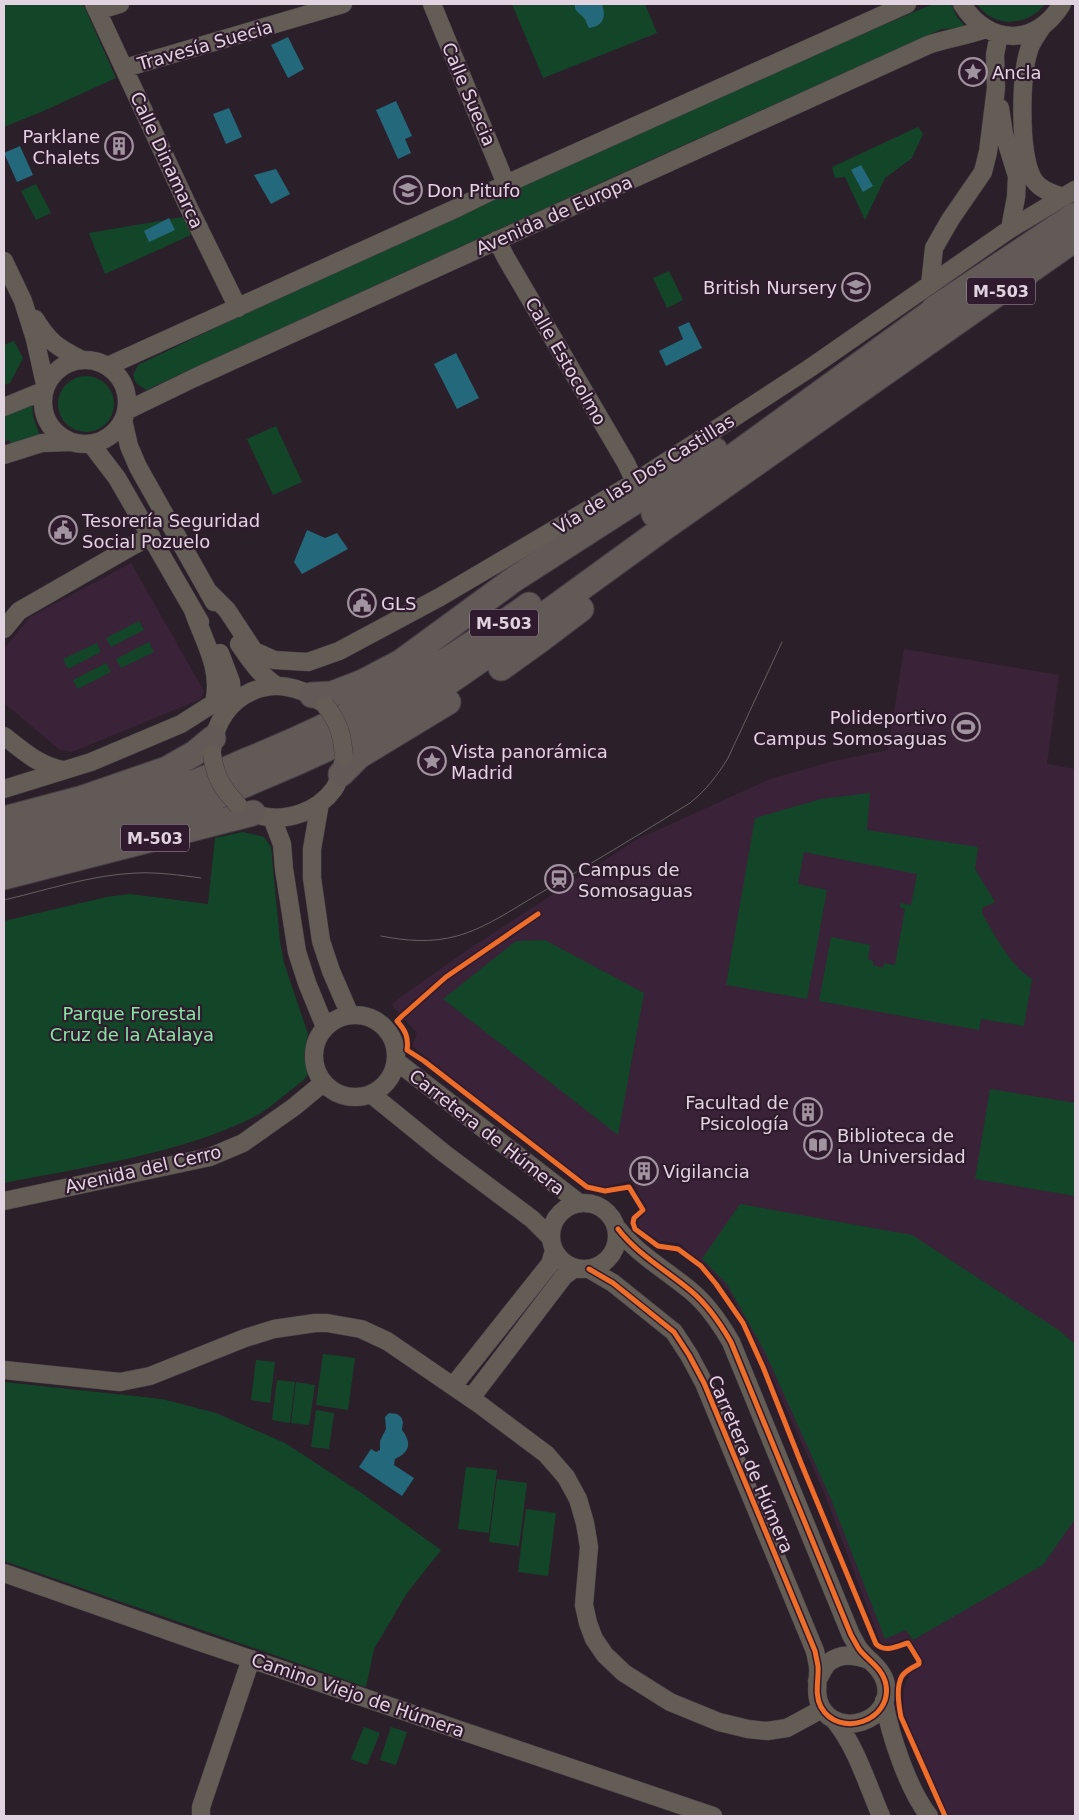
<svg xmlns="http://www.w3.org/2000/svg" width="1079" height="1820" viewBox="0 0 1079 1820" font-family="'DejaVu Sans',sans-serif">
<style>
.built{fill:#3a2238}
.green{fill:#134628}
.water{fill:#24687b}
.lines{fill:none;stroke-linecap:round;stroke-linejoin:round}
.minor-casing{stroke:#473d46;stroke-width:19}
.highway-casing{stroke:#473d46;stroke-width:27}
.minor{stroke:#635d56;stroke-width:18}
.highway{stroke:#625a56;stroke-width:25}
.tram{stroke:#665f60;stroke-width:1}
.minor-bridge-casing{stroke:#473d46;stroke-width:19;stroke-linecap:butt}
.minor-bridge{stroke:#635d56;stroke-width:18}
.cycleway-casing{stroke:#301b2e;stroke-width:8}
.cycleway{stroke:#ee6e29;stroke-width:5}
.labels{text-anchor:middle;dominant-baseline:central;stroke-width:4.5;stroke-linejoin:round;paint-order:stroke}
.shield{fill:#301b2e;stroke:#ac9cab;stroke-width:1}
.shield-label{font-size:16px;font-weight:bold;fill:#e1d3e0}
.street-label{font-size:18px;fill:#e1d3e0;stroke:#301b2e}
.poi-label{font-size:18px;fill:#e1d3e0;stroke:#301b2e;text-anchor:start}
.park-label{font-size:18px;fill:#87e5a4;stroke:#301b2e}
</style>
<rect width="100%" height="100%" fill="#2b202a"/>
<!-- built -->
<path class="built" d="M131,563L204,691L201,699L72,752L60,750L4,703V649L30,617Z
M904,649L1059,675L1047,764L1075,769V1816H952L944,1812L903,1710L904,1687L910,1673L925,1664L911,1641L907,1638L885,1646L880,1641L823,1490L756,1342L729,1292L714,1274L679,1243L659,1241L639,1228L638,1221L647,1208L631,1180L605,1187L586,1183L412,1046L417,1033L391,1004L466,951L636,840L770,779L834,761L888,750Z"/>
<!-- green -->
<path class="green" d="M4,4H83L116,78L41,112L4,127Z
M512,4H645L657,33L543,78Z
M933,4H951L957,17L967,28L942,29L646,162L146,390L136,383L133,375L138,365L553,166Z
M977,4H1045C1028,26 994,29 977,4Z
M918,127L923,134L912,158L885,178L865,220L845,177L835,178L832,167Z
M36,184L51,213L36,220L21,191Z
M183,217L191,235L105,274L89,233Z
M669,271L683,300L667,308L653,278Z
M14,341L23,358L10,383L4,385V345Z
M58 404a28 28 0 1 1 56 0a28 28 0 1 1-56 0Z
M32,403L33,416L40,436L12,445L9,440L4,442V413Z
M276,426L302,482L273,495L247,439Z
M139,621L144,630L111,647L106,638Z
M149,642L154,652L121,668L116,659Z
M97,643L101,652L68,669L63,659Z
M106,663L111,672L78,689L73,680Z
M870,793L867,830L978,847L975,869L995,902L982,908V913C994,934 1010,966 1032,979L1024,1026L981,1019L979,1030L819,1001L831,937L870,945L868,959L873,961V965L883,968L884,963L895,965L905,909L900,907V903L911,905L917,874L804,852L798,884L827,890L807,999L726,985L755,818L821,799Z
M243,832L264,837L271,847L280,942L284,963L308,1034L304,1055L308,1074L303,1081C287,1092 271,1108 254,1117C180,1154 84,1167 4,1183V921L107,897L130,894L208,904L215,838Z
M545,940L644,993L618,1135L443,999L516,941Z
M990,1089L1075,1103V1196L975,1179Z
M740,1204L912,1235L1060,1331L1075,1344V1519L1043,1565L913,1640L906,1630L885,1639L831,1499L765,1352L727,1284L702,1259Z
M323,1354L355,1358L348,1410L316,1405Z
M256,1360L275,1362L270,1403L251,1400Z
M277,1380L295,1382L290,1423L272,1420Z
M4,1382L162,1399L216,1413L285,1443L363,1494L441,1550L407,1593L374,1649L366,1687L4,1561Z
M296,1382L315,1385L309,1425L291,1423Z
M316,1410L334,1413L329,1449L311,1447Z
M466,1467L497,1470L489,1533L458,1529Z
M497,1479L527,1483L519,1546L489,1542Z
M526,1509L556,1513L548,1576L518,1572Z
M364,1727L380,1733L367,1765L351,1759Z
M391,1727L407,1732L396,1765L380,1760Z"/>
<!-- water -->
<path class="water" d="M575,4H602C606,17 604,26 589,28C587,25 586,19 583,17C579,12 574,12 575,4Z
M288,37L304,69L288,78L271,45Z
M396,101L412,136L405,139L411,153L398,159L376,110Z
M229,108L242,137L226,144L213,114Z
M20,146L33,175L17,182L4,153Z
M861,165L873,186L863,192L851,170Z
M276,169L290,194L271,204L254,175Z
M169,218L175,230L149,242L144,231Z
M689,322L702,348L666,366L659,351L683,339L678,327Z
M456,353L479,398L457,409L434,364Z
M307,530L325,538L337,533L348,549L302,574L294,562Z
M389,1413L397,1414L401,1417L403,1422L402,1430C412,1443 410,1452 395,1459L394,1465L414,1478L402,1496L359,1467L371,1449L376,1452L380,1450V1441L386,1429L385,1417Z"/>
<g class="lines">
<defs>
<path id="minor" d="M94,4L187,204L238,308
M432,4L506,184
M962,4C988,46 1036,47 1062,4
M97,11L120,4
M1042,27C1038,33 1033,40 1030,47C1020,74 1019,150 1032,177C1038,189 1052,194 1064,197
M125,68L343,4
M1000,108L1004,134L1017,176L1016,197L1010,229
M497,240L506,258L626,463L635,482
M4,261L23,301L35,339L45,384
M930,285L934,248L950,220L983,172L988,152L996,88L995,55L999,34
M35,319C49,342 57,347 80,359
M43 402a42 42 0 1 1 84 0a42 42 0 1 1-84 0Z
M108,366L459,207L506,184L907,4
M4,407L43,391
M126,411L194,378L928,45C947,38 967,36 985,29
M123,420L129,446L138,467L214,602
M91,444L117,478L200,622
M4,455L42,443L70,442
M209,592L227,610L254,651L274,660L308,662L339,651L440,597L635,482L810,368L1010,229L1075,190
M4,629L19,611L134,545L151,536
M239,644C250,660 260,675 277,686
M220,653L231,682L232,703
M4,736C22,750 39,766 63,770
M212,750C217,693 276,667 321,702
M4,789L91,762L181,724L214,703C222,670 205,643 194,613
M320,803L312,849V878L321,941L331,971L350,1015
M262,816C288,822 318,811 334,789C339,782 341,772 343,763
M272,818L282,844L284,869L297,952L307,983L325,1027
M314 1056a41 41 0 1 1 82 0a41 41 0 1 1-82 0Z
M396,1061L578,1202
M371,1094L445,1154L532,1219L550,1237
M4,1201L210,1157L243,1143L294,1107L323,1083
M551 1236a33 33 0 1 1 66 0a33 33 0 1 1-66 0Z
M589,1269L613,1283L674,1332L689,1355L704,1383L815,1651C816,1656 817,1661 818,1666C819,1680 814,1694 821,1707C839,1739 892,1721 886,1685C883,1668 868,1661 859,1649C856,1644 854,1640 851,1635L731,1342C720,1323 708,1305 691,1291C666,1270 638,1255 618,1229
M4,1370L120,1382L150,1376L245,1338L274,1329L315,1323H327L361,1329L387,1341L479,1404L546,1454L566,1477L578,1499L585,1523L589,1547L584,1605L588,1623L594,1639L605,1655L624,1673L670,1702L719,1722L748,1729L767,1731L787,1728L822,1709
M453,1386L550,1264L554,1251
M471,1398L564,1276L575,1268
M4,1573L197,1641L713,1816
M817,1681C820,1676 824,1667 828,1663C841,1652 857,1655 871,1661
M884,1701C890,1735 908,1789 929,1816
M835,1721C857,1748 867,1784 881,1816
M201,1816V1807L251,1659"/>
<path id="highway" d="M934,309L1075,215
M654,514L947,301
M501,668L540,640L581,609
M312,695L332,694L363,682L401,662L513,580L715,450
M341,774L359,756L448,702
M4,819L83,798L167,769L195,753L213,738
M4,840C67,823 130,804 192,783C211,777 229,768 248,760C347,720 442,668 529,605
M4,859L204,802L300,761L372,728L443,686L515,636L661,530L1075,239
M4,877L253,813"/>
</defs>
<!-- minor casing -->
<use href="#minor" class="minor-casing"/>
<!-- highway casing -->
<use href="#highway" class="highway-casing"/>
<!-- minor -->
<use href="#minor" class="minor"/>
<!-- highway -->
<use href="#highway" class="highway"/>
<!-- tram -->
<path class="tram" d="M4,900C47,890 91,875 136,873C157,872 179,875 201,878
M381,936C406,941 432,943 457,936C486,928 511,910 537,895C589,865 640,834 690,803C706,790 717,776 728,758L782,642"/>
<defs>
<path id="minor-bridge" d="M325,705C339,722 342,735 344,756
M212,754C215,777 222,788 238,805"/>
</defs>
<!-- minor-bridge casing -->
<use href="#minor-bridge" class="minor-bridge-casing"/>
<!-- minor-bridge -->
<use href="#minor-bridge" class="minor-bridge"/>
<defs>
<path id="cycleway" d="M538,914L446,977L402,1016L397,1021C405,1030 409,1037 407,1050L424,1061L587,1187L605,1191L629,1187L643,1210L634,1218L633,1223L635,1229L658,1246L678,1249L701,1266L716,1284L743,1323L763,1367L801,1463L876,1644C885,1653 897,1646 908,1643L919,1661V1664C913,1667 906,1670 902,1676C896,1686 899,1707 901,1717L945,1816
M589,1269L613,1283L674,1332L689,1355L704,1383L815,1651C816,1656 817,1661 818,1666C819,1680 814,1694 821,1707C839,1739 892,1721 886,1685C883,1668 868,1661 859,1649C856,1644 854,1640 851,1635L731,1342C720,1323 708,1305 691,1291C666,1270 638,1255 618,1229"/>
</defs>
<!-- cycleway casing -->
<use href="#cycleway" class="cycleway-casing"/>
<!-- cycleway -->
<use href="#cycleway" class="cycleway"/>
</g>
<!-- icons -->
<defs>
<symbol id="sight-ring" viewBox="-11 -11 22 22"><circle r="9.5" fill="#301b2e" stroke="#a194a0" stroke-width="1.5"/><path d="M0-6L1.8-2.2L6-1.7L2.9 1.2L3.7 5.4L0 3.3L-3.7 5.4L-2.9 1.2L-6-1.7L-1.8-2.2Z" fill="#a194a0"/></symbol>
<symbol id="building-ring" viewBox="-11 -11 22 22"><circle r="9.5" fill="#301b2e" stroke="#a194a0" stroke-width="1.5"/><path d="M-4-6H4V6H1V3H-1V6H-4ZM-2.5-4.3h1.7v1.8h-1.7ZM.8-4.3h1.7v1.8H.8ZM-2.5-1h1.7V.8h-1.7ZM.8-1h1.7V.8H.8Z" fill="#a194a0"/></symbol>
<symbol id="school-ring" viewBox="-11 -11 22 22"><circle r="9.5" fill="#301b2e" stroke="#a194a0" stroke-width="1.5"/><path d="M0-5L7-2L0 1L-7-2ZM-4 1L0 2.5L4 1V4Q0 6-4 4Z" fill="#a194a0"/></symbol>
<symbol id="civic-ring" viewBox="-11 -11 22 22"><circle r="9.5" fill="#301b2e" stroke="#a194a0" stroke-width="1.5"/><path d="M-.6-6.5H3V-4.5H.6V-3L4-1V1h2V6H-6V1h2V-1L-.6-3ZM-1.2 2.5V6h2.4V2.5Z" fill="#a194a0"/></symbol>
<symbol id="stadium-ring" viewBox="-11 -11 22 22"><circle r="9.5" fill="#301b2e" stroke="#a194a0" stroke-width="1.5"/><path d="M0-5a6.5 5 0 1 0 0 10a6.5 5 0 1 0 0-10ZM-3.5-1.8h7v3.6h-7Z" fill="#a194a0"/></symbol>
<symbol id="station-ring" viewBox="-11 -11 22 22"><circle r="9.5" fill="#301b2e" stroke="#a194a0" stroke-width="1.5"/><path d="M-3-6H3Q5-6 5-4V2Q5 4 3 4L4.5 6H3L1.5 4h-3L-3 6H-4.5L-3 4Q-5 4-5 2V-4Q-5-6-3-6ZM-3.5-4v3h7v-3ZM-3.5 1v1.5H-2V1ZM2 1v1.5H3.5V1Z" fill="#a194a0"/></symbol>
<symbol id="library-ring" viewBox="-11 -11 22 22"><circle r="9.5" fill="#301b2e" stroke="#a194a0" stroke-width="1.5"/><path d="M-6-4Q-3-5.5-.7-3.5V5Q-3 3-6 4ZM6-4Q3-5.5 .7-3.5V5Q3 3 6 4Z" fill="#a194a0"/></symbol>
</defs>
<g fill-rule="evenodd">
<use href="#sight-ring" x="957" y="56" width="32" height="32"/>
<use href="#building-ring" x="103" y="130" width="32" height="32"/>
<use href="#school-ring" x="392" y="174" width="32" height="32"/>
<use href="#school-ring" x="840" y="271" width="32" height="32"/>
<use href="#civic-ring" x="47" y="514" width="32" height="32"/>
<use href="#civic-ring" x="346" y="587" width="32" height="32"/>
<use href="#stadium-ring" x="950" y="711" width="32" height="32"/>
<use href="#sight-ring" x="416" y="745" width="32" height="32"/>
<use href="#station-ring" x="543" y="863" width="32" height="32"/>
<use href="#building-ring" x="792" y="1096" width="32" height="32"/>
<use href="#library-ring" x="802" y="1129" width="32" height="32"/>
<use href="#building-ring" x="628" y="1155" width="32" height="32"/>
</g>
<g class="labels">
<!-- shield labels -->
<g class="shield">
<rect x="967" y="277.5" width="68" height="27" rx="4"/>
<rect x="470" y="609.5" width="68" height="27" rx="4"/>
<rect x="121" y="824.5" width="68" height="27" rx="4"/>
</g>
<g class="shield-label">
<text x="1001" y="291">M-503</text>
<text x="504" y="623">M-503</text>
<text x="155" y="838">M-503</text>
</g>
<!-- street labels -->
<g class="street-label">
<text transform="translate(205 45) rotate(-16)">Travesía Suecia</text>
<text transform="translate(469 94) rotate(67)">Calle Suecia</text>
<text transform="translate(167 160) rotate(65)">Calle Dinamarca</text>
<text transform="translate(554 215) rotate(-24)">Avenida de Europa</text>
<text transform="translate(566 361) rotate(60)">Calle Estocolmo</text>
<text transform="translate(644 474) rotate(-32)">Vía de las Dos Castillas</text>
<text transform="translate(487 1132) rotate(38)">Carretera de Húmera</text>
<text transform="translate(143 1169) rotate(-13)">Avenida del Cerro</text>
<text transform="translate(751 1464) rotate(67)">Carretera de Húmera</text>
<text transform="translate(358 1695) rotate(19)">Camino Viejo de Húmera</text>
</g>
<!-- poi labels -->
<g class="poi-label">
<text x="992" y="72">Ancla</text>
<text x="100" y="136" text-anchor="end">Parklane<tspan x="100" dy="21">Chalets</tspan></text>
<text x="427" y="190">Don Pitufo</text>
<text x="837" y="287" text-anchor="end">British Nursery</text>
<text x="82" y="520">Tesorería Seguridad<tspan x="82" dy="21">Social Pozuelo</tspan></text>
<text x="381" y="603">GLS</text>
<text x="947" y="717" text-anchor="end">Polideportivo<tspan x="947" dy="21">Campus Somosaguas</tspan></text>
<text x="451" y="751">Vista panorámica<tspan x="451" dy="21">Madrid</tspan></text>
<text x="578" y="869">Campus de<tspan x="578" dy="21">Somosaguas</tspan></text>
<text x="789" y="1102" text-anchor="end">Facultad de<tspan x="789" dy="21">Psicología</tspan></text>
<text x="837" y="1135">Biblioteca de<tspan x="837" dy="21">la Universidad</tspan></text>
<text x="663" y="1171">Vigilancia</text>
</g>
<!-- park labels -->
<g class="park-label">
<text x="132" y="1013">Parque Forestal<tspan x="132" dy="21">Cruz de la Atalaya</tspan></text>
</g>
</g>
<!-- border -->
<rect width="1079" height="1820" fill="none" stroke="#e1d3e0" stroke-width="10"/>
</svg>
